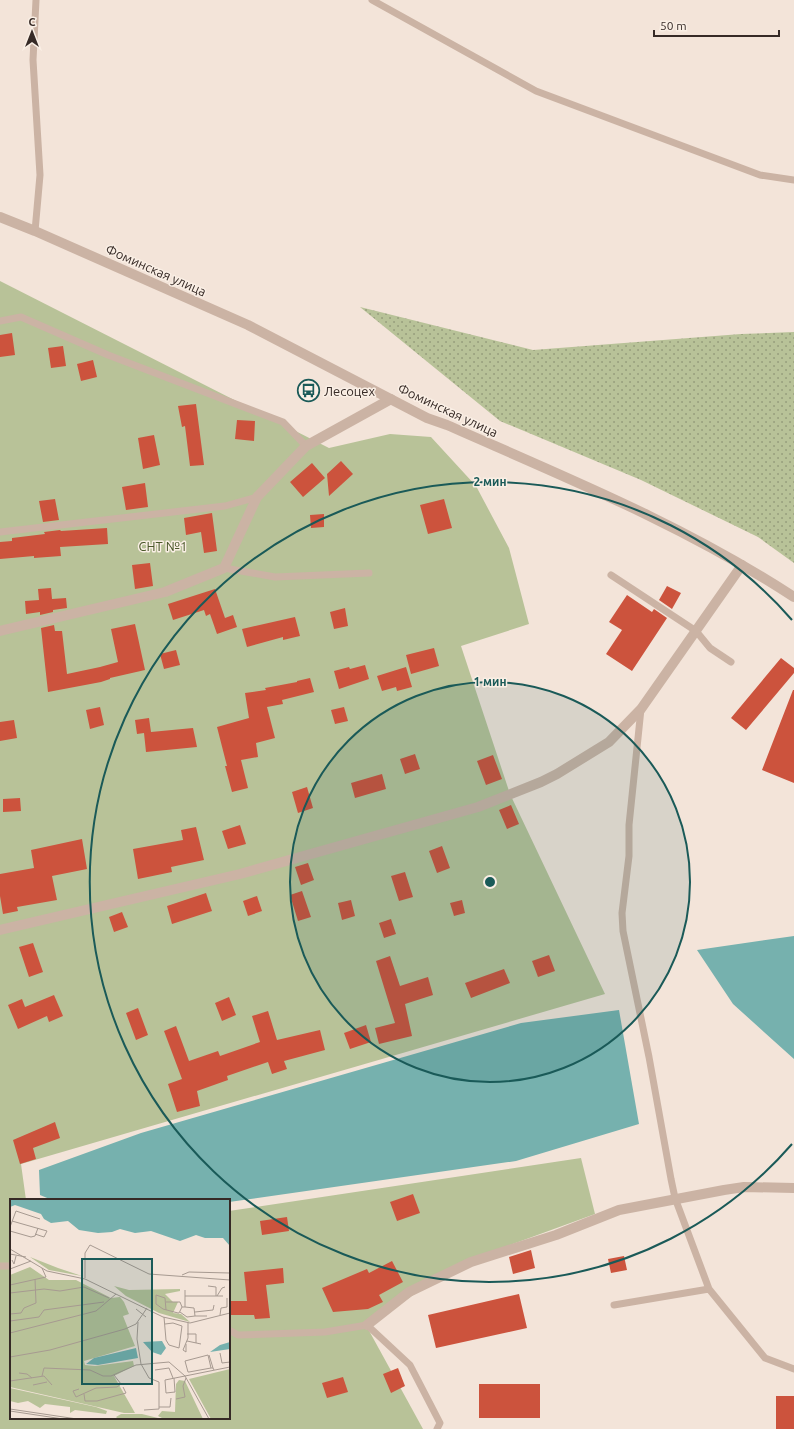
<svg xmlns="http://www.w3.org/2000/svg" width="794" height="1429" viewBox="0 0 794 1429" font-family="Ubuntu,sans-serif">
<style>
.grass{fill:url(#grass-dots)}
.garden{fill:#b8c298}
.water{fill:#76b1ae}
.building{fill:#cc533d}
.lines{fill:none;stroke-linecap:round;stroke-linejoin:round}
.service{stroke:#cbb3a4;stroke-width:7}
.minor{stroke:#cbb3a4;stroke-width:10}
.tertiary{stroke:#cbb3a4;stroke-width:10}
.ring{fill:none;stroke:#1a5a58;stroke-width:2}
.labels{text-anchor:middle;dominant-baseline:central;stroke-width:3;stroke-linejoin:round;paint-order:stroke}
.street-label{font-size:13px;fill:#362a26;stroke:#faefe5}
.poi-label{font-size:13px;fill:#362a26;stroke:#faefe5;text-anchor:start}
.park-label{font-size:13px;fill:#495629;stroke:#faefe5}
.inset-road{fill:none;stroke:#a79a91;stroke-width:1}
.view{fill:#1a5a58;fill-opacity:0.15;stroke:#1a5a58;stroke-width:2}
.inset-edge{fill:none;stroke:#362a26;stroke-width:2}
.centre{fill:#1a5a58;stroke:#faefe5;stroke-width:2}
.ring-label{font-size:12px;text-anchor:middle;font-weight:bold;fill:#1a5a58;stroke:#faefe5;stroke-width:3;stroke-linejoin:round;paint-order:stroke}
</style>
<defs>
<pattern id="grass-dots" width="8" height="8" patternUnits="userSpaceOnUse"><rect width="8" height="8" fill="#b8c298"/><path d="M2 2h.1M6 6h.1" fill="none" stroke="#969e7c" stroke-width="1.8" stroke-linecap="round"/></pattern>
</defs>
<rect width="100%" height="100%" fill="#f3e4d9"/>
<!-- grass -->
<path class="grass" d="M360,307L533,350L741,334L794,332V563L758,537L641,480L500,421Z"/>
<!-- garden -->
<path class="garden" d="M0,281L329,448L390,434L431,437L476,486L509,548L529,624L461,646L510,794L605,994L21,1164L26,1200H11V1418H229V1211L581,1158L595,1214L458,1264L367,1327L423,1429H0Z"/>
<!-- water -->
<path class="water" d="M794,936V1059L733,1004L697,950Z
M619,1010L639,1124L516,1161L229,1202V1200H52L40,1195L39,1170L141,1133L521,1023Z"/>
<!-- building -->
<path class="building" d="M12,333L15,355L0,357V335Z
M63,346L66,366L51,368L48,348Z
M93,360L97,377L81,381L77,364Z
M196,404L204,465L190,466L185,426L182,427L178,406Z
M237,420L255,421L254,441L235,439Z
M154,435L160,465L143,469L138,438Z
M341,461L353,474L329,496L327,474Z
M312,463L325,478L303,497L290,482Z
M145,483L148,507L126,510L122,487Z
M55,499L59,520L43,522L39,501Z
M444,499L452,528L428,534L420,505Z
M212,513L217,551L204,553L201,532L186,535L184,518Z
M324,514V527L311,528L310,515Z
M107,528L108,544L60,547L61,556L34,558V556L0,559V542L12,541V538L45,534L44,532L60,530L61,531Z
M150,563L153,586L135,589L132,565Z
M667,586L681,593L672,609L659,600Z
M51,588L52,599L66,598L67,608L53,610V612L40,615V612L26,614L25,601L39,600L38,589Z
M215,589L225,618L233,615L237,627L217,634L210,614L206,616L204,610L173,620L168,604Z
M627,595L652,612L654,609L667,618L632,671L606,654L622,630L609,622Z
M345,608L348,626L334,629L330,612Z
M295,617L300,636L283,640V637L247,647L242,629Z
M135,624L145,670L110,678V679L101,682L48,692L41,628L54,625L55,631H62L67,674L100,667L118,662L111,629Z
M434,648L439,666L411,674L406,655Z
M176,650L180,665L164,669L160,654Z
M781,658L794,668V673L746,730L731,718Z
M365,665L369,679L339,689L334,671L349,667L350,669Z
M406,667L412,687L397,691L396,687L382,691L377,676Z
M310,678L314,692L282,700L283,704L267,707L275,738L256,743L258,757L241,760L248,788L232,792L225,766H227L217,727L249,718L245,693L266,690L265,688L297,682V681Z
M793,690H794V783L762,770Z
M100,707L104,725L90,729L86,710Z
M344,707L348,721L335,724L331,710Z
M149,718L151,732L193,728L197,747L146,752L144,733L137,734L135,720Z
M14,720L17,738L0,741V722Z
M415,754L420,769L405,774L400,759Z
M493,755L502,779L486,785L477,761Z
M382,774L386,789L355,798L351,783Z
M307,787L313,808L298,813L292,792Z
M20,798L21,811L3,812V799Z
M511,805L519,824L507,829L499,810Z
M240,825L246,844L228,849L222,831Z
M196,827L204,860L171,867L172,872L138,879L133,849L183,840L181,830Z
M82,839L87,869L52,876L57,900L17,907L18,911L3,914L0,896V874L34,868L31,850Z
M442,846L450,868L437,873L429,851Z
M308,863L314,880L301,885L295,867Z
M405,872L413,897L399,901L391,876Z
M302,891L311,917L298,921L290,895Z
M206,893L212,911L172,924L167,906Z
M257,896L262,911L248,916L243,901Z
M351,900L355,916L342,920L338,903Z
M462,900L465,913L454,916L450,903Z
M122,912L128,927L114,932L109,917Z
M391,919L396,934L384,938L379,923Z
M33,943L43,972L29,977L19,947Z
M549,955L555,971L538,977L532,961Z
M390,956L400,986L428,977L433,995L405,1004L412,1036L379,1044L375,1028L395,1023L376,961Z
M504,969L510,983L471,998L465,983Z
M54,995L63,1016L49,1022L47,1016L18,1029L8,1005L22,999L25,1007Z
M229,997L236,1015L222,1021L215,1003Z
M138,1008L148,1035L136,1040L126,1013Z
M268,1011L277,1040L320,1030L325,1050L284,1061L287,1069L272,1074L268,1062L227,1076L228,1080L197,1091L200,1106L177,1112L168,1084L182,1079L164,1031L176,1026L189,1061L218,1051L220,1056L260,1042L252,1016Z
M366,1025L371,1042L350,1049L344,1033Z
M55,1122L60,1138L33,1148L36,1159L20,1164L13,1140Z
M413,1194L420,1213L397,1221L390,1202Z
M287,1217L289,1231L262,1235L260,1221Z
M531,1250L535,1268L513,1274L509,1257Z
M624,1256L627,1270L611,1273L608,1259Z
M392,1261L403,1282L379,1295L383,1302L368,1309L333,1312L322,1288L367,1269L369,1273Z
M283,1268L284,1283L266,1285L270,1318L255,1319L254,1315H231V1301H247L244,1272Z
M519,1294L527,1328L436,1348L428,1315Z
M398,1368L405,1386L391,1393L383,1374Z
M343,1377L348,1392L327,1398L322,1383Z
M479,1384H540V1418H479Z
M776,1396H794V1429H776Z"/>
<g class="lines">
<!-- service -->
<path class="service" d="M372,0L536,91L760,175L794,180
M35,231L40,175L33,60L36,0
M0,321L21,317L108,355L283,422L306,446
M0,532L225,506L257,497
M224,568L275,577L369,573
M611,575L696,631L710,648L731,662
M641,709L629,825V856L622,913L623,931L649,1057L671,1179L675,1198L709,1289L765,1358L794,1369
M0,1266H11
M614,1305L709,1289
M229,1330L238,1335L325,1332L367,1325L410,1365L440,1423L437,1429"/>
<!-- minor -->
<path class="minor" d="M0,631L165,592L224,568L257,497L306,446L391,399
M0,930L240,874L478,807L541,782L557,774L609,742L641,709L742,565
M367,1325L409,1292L471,1262L556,1235L619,1210L724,1190L744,1187L794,1188"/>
<!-- tertiary -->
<path class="tertiary" d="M0,217L35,231L248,325L427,418L447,425C565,477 686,526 794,597"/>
</g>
<!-- distance rings -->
<circle cx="490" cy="882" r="200" fill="#1a5a58" fill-opacity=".12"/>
<g class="ring">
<circle cx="490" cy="882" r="200"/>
<path d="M792 1144A400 400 0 1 1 792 620"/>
</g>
<!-- icons -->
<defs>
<symbol id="bus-ring" viewBox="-11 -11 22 22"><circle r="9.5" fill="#faefe5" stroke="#1a5a58" stroke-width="1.5"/><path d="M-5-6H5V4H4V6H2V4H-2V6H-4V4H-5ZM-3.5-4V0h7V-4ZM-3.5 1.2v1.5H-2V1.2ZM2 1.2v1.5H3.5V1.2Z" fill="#1a5a58"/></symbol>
</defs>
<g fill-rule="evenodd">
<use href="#bus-ring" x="296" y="378" width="25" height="25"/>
</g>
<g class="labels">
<!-- street labels -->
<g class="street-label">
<text transform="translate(156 270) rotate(24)">Фоминская улица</text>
<text transform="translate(448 410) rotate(25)">Фоминская улица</text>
</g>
<!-- poi labels -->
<g class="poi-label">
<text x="324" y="391">Лесоцех</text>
</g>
<!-- park labels -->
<g class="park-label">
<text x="163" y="546">СНТ №1</text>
</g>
</g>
<!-- overview -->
<g transform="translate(10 1199)">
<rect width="220" height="220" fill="#f3e4d9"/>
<path d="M20,58L48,69L72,77L39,71ZM104,87L119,91L170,90V92L155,95L163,103H168L163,114L171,115L180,123L149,114L116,97ZM169,181L175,182L193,220H154L148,217L152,212L165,213L166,185ZM0,189L86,208L97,212L96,215L65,211L60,214V208L35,205L30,209L18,202L8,204L0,202ZM111,215H132L152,220H108L106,218Z" fill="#b8c298"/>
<path d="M20,68L39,81H66L101,99L110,98L114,103L119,115L113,117L125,147L74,162L75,166L85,167L123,162L124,167L104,177L125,214H114L0,188V76ZM220,170V220H201L179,180Z" fill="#b8c298"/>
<path d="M0,0H220V47L213,39H195L186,36L170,42L141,32L125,34L110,30L102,33L88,34L69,31L58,22L41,24L34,20L31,15L5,6L0,8ZM152,142L156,149L151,156L142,153L133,143ZM220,143V150L200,153L210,146ZM126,149L128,159L88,166L76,165L84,159Z" fill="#76b1ae"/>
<path class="inset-road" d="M2,22L37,32L34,38L25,35M0,28L6,12L30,20M0,32L21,38L25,37L28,29M0,50L37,72L75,80L153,118L180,124L220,114M0,55L16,58M2,61L4,65L6,57M0,70L21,62M172,76L179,73L220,74M75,79V54L80,46L139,75L220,81M0,86L36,78L32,69M198,87L206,88V97M175,91V108L184,109L185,117H197M0,94L34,90L50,92L74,88L99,99M175,97H213M207,97L212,89L215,88M156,103H170L172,108M126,110L136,118M156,111L155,99L146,96V105L153,110L168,114H169L172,108H175M170,113L177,118L185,117M185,113L203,111L204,106M0,115L11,114L14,109L26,104L25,80M210,116L211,109L217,108V99M154,118L156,141L159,146L169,149L172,127L163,124L155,125M0,122L29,118L34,111L94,103M128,123L127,140L131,165L139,179L149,183V210L134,211M0,134L86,112L106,95M177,135H186V144M177,142L191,145M176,145V153L173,151L178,139V124M210,154L212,164L220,163M199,156L203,169M0,158L40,151L115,130L126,125L137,109M201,169L198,156L175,162L178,173H179L201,169H203L204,171M145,171L159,169L163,179M9,174L17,175L22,179M32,177L34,169L80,171L93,177H101L126,166L159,163L175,177L199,220M164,179L165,193L156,194L155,181L220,168M0,182L34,177L42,186M23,186L37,183M69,190L63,192L66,198L86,189L107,188L111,185L104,176M74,195L75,202H87L116,194L113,188M166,200L175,198L173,187L176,179M149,208H160L161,199M0,210L67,220M0,212L53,220"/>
<path class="view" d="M72,60H142V185H72Z"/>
<rect width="220" height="220" class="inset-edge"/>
</g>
<circle cx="490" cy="882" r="6" class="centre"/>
<g class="ring-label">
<text x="490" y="486">2 мин</text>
<text x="490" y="686">1 мин</text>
</g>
<!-- north arrow -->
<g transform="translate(32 32)" stroke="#faefe5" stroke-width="3" paint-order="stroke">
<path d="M0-3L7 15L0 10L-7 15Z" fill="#362a26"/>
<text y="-6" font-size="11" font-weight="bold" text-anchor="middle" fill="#362a26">С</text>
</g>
<!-- scale -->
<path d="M654 30v6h125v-6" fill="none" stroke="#362a26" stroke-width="2"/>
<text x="660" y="30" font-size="12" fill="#362a26" stroke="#faefe5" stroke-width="3" paint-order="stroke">50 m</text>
</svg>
